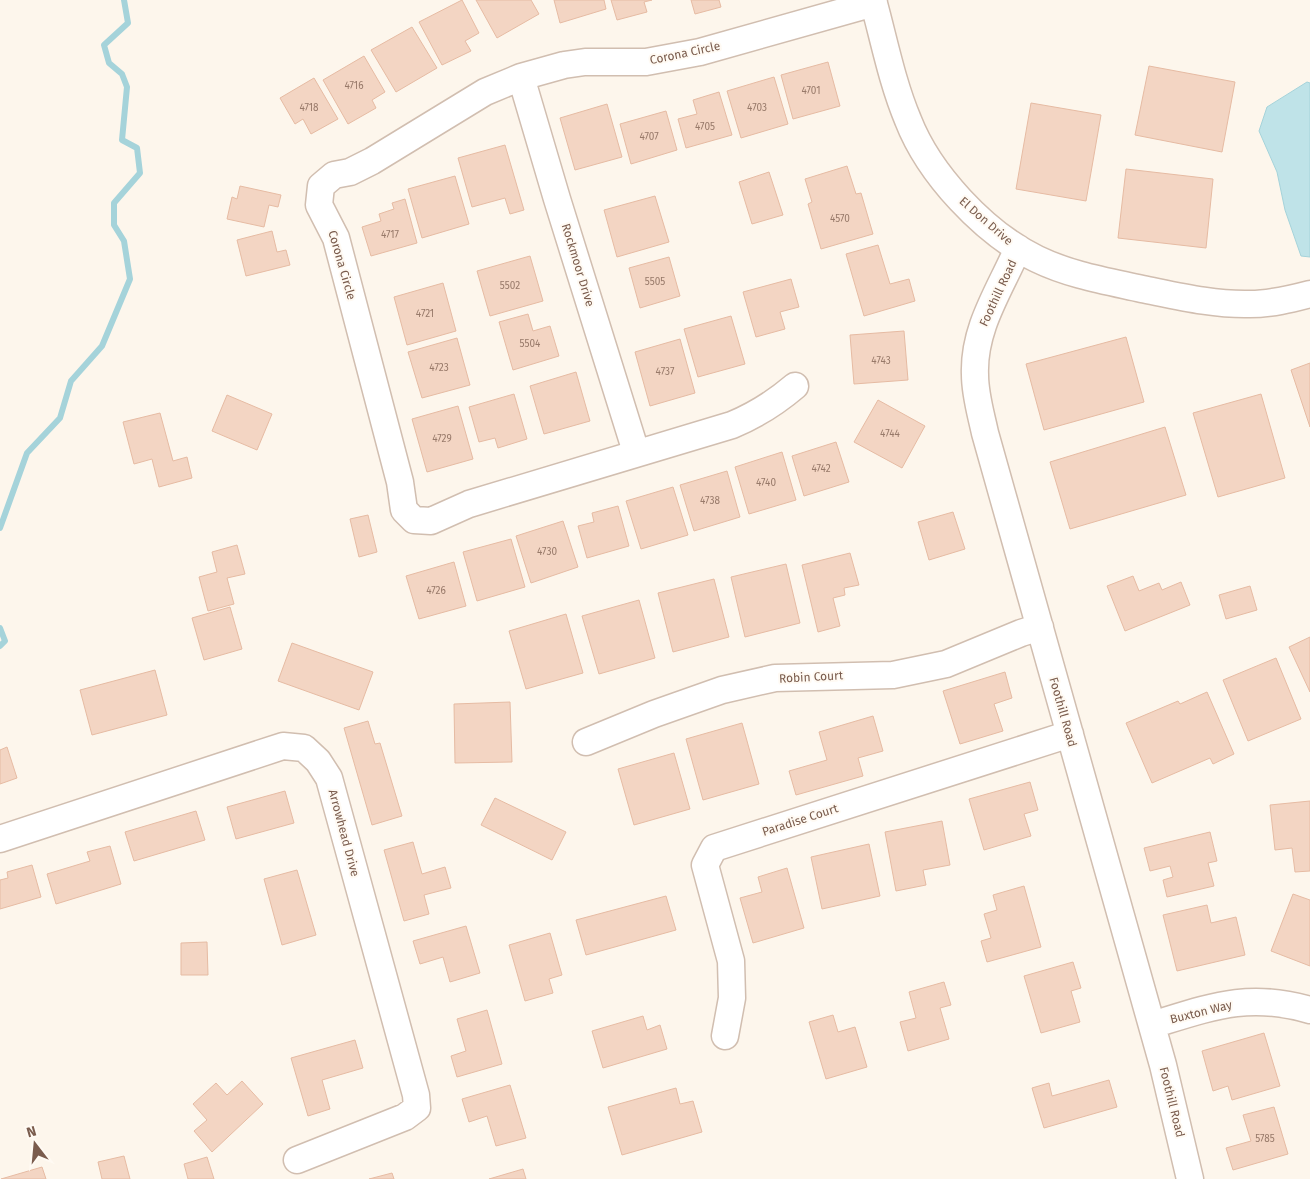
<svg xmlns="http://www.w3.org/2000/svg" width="1310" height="1179" viewBox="0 0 1310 1179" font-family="'Fira Sans',sans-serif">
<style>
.water{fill:#bfe3e8;stroke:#a5d3da}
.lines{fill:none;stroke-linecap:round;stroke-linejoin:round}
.stream{stroke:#a5d3da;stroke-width:6}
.building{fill:#f3d5c3;stroke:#e6bba3}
.minor-casing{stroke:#d1beb0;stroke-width:29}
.minor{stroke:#fff;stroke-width:26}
.labels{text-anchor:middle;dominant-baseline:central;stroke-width:4;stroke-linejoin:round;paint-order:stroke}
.number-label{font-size:10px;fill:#987a6a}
.street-label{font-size:12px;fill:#7a5c4d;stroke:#fffaf3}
</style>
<rect width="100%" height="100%" fill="#fdf6ec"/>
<!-- water -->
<path class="water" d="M1307,82L1310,83V257L1301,256L1285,210L1277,172L1259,131L1267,107Z"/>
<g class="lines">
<!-- stream -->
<path class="stream" d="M0,528L27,453L60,418L71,381L102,346L130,279L124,241L114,225V203L140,173L137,148L122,140L127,87L122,74L109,63L104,45L128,23L124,0
M0,628L5,641L0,646"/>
</g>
<!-- building -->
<path class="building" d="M462,0L479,33L465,41L471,51L442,65L419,22Z
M476,0H531L539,14L497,38Z
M554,0H604L606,9L560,23Z
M611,0H652L644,2L647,12L617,20Z
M691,0H719L721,7L695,14Z
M412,27L437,68L396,92L371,50Z
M364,56L385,92L372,100L376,108L348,124L323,80Z
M828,62L840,106L793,119L781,75Z
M1149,66L1235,82L1222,152L1135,135Z
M774,77L788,124L741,138L727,91Z
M314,78L338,119L311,134L303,119L295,124L280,98Z
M719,92L732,135L686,148L678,119L697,114L693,100Z
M1031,103L1101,115L1086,201L1016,189Z
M607,104L622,157L575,170L560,118Z
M666,111L677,150L631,164L620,124Z
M505,145L524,210L510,214L505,198L472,207L458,158Z
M847,166L856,194L861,193L873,234L821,249L808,204L812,202L805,179Z
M1126,169L1213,179L1206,248L1118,238Z
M769,172L783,215L752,224L739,182Z
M455,176L469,224L422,238L408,189Z
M240,186L281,195L278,207L269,205L264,227L227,219L232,197L237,199Z
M655,196L669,242L617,257L604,210Z
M405,199L417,243L371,256L362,227L381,221L379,214L394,209L392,203Z
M272,231L277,252L286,250L290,265L246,276L237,240Z
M878,245L890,284L909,279L915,301L864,316L846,254Z
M530,256L543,301L490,316L477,271Z
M669,257L680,296L640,308L629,268Z
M791,279L799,307L780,312L785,329L756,337L743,292Z
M443,283L456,331L407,345L394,297Z
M528,314L533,331L550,326L559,356L513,370L499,322Z
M731,316L745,364L698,377L684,329Z
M904,331L908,380L854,384L850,335Z
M1126,337L1144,402L1044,430L1026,364Z
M457,338L470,385L422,398L408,352Z
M680,339L695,393L650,406L635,352Z
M1310,363V427L1291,370Z
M576,372L590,421L544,434L530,386Z
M514,394L527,439L498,448L495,438L479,442L469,407Z
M1261,394L1285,478L1218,497L1193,413Z
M227,395L272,414L257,450L212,431Z
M878,400L925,426L902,468L854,442Z
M458,406L473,459L427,472L412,419Z
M160,413L173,461L187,457L192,478L159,487L152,459L134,464L123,422Z
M1165,427L1186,495L1070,529L1050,462Z
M836,442L849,482L804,496L792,456Z
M782,452L796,500L749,514L735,467Z
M727,471L740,517L694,531L680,485Z
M673,487L688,535L641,549L626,501Z
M618,506L629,546L587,558L578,526L594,522L592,513Z
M953,512L965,549L929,560L918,522Z
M368,515L377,552L359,557L350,519Z
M563,521L578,567L531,583L516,536Z
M511,539L525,587L477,601L463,552Z
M237,545L245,574L227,578L234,604L208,611L199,577L217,572L212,552Z
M850,553L859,585L844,588L845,595L833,598L840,626L818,632L802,565Z
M454,562L466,606L419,619L406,576Z
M786,564L800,623L745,637L731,577Z
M1133,576L1139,591L1159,583L1162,590L1181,582L1190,605L1125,631L1107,586Z
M714,579L729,637L673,652L658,593Z
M1250,586L1257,610L1226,619L1219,595Z
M639,600L655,658L599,674L582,616Z
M230,607L242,649L204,660L192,618Z
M566,614L583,673L526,689L509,631Z
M1310,637V692L1289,647Z
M292,643L373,672L359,710L278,681Z
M1276,658L1301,719L1248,741L1223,680Z
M155,670L167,715L92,735L80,690Z
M1005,672L1012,698L994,704L1003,731L960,744L943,691Z
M1207,692L1234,754L1213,764L1210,758L1152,783L1126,723L1178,701L1180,704Z
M510,702L512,762L455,763L454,704Z
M873,716L883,751L858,758L863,776L796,795L789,771L827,760L819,732Z
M368,721L375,744L380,743L402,816L372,825L344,728Z
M742,723L759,784L703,800L686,739Z
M7,747L17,778L0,784V750Z
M674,753L690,809L634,825L618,769Z
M1030,782L1038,810L1024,814L1031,836L984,850L969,799Z
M285,791L294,823L236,839L227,807Z
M495,798L566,832L552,860L481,825Z
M1310,801V871L1295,872L1292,848L1275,850L1270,805Z
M196,811L205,840L134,861L125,832Z
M942,821L950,865L923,870L926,885L896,891L885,832Z
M1210,832L1217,861L1208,863L1214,886L1167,897L1163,880L1173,877L1170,866L1150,871L1144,848Z
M413,842L422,874L445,867L451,888L424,895L429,914L404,921L384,850Z
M869,844L880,896L822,909L811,857Z
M110,846L121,884L56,904L47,874L90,861L87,852Z
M32,865L41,897L0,909V880L8,878L7,872Z
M787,868L804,928L753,943L740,898L762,892L758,877Z
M297,870L316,935L282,945L264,879Z
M1024,886L1041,947L987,962L981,941L991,938L984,914L997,910L993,895Z
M1293,894L1310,900V966L1271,951Z
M666,896L676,930L586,955L576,920Z
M1207,905L1211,923L1236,917L1245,955L1177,971L1163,915Z
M466,926L480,973L450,982L443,957L420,964L413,941Z
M550,933L562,975L549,979L553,993L525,1001L509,945Z
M207,942L208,975H181V943Z
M1073,962L1081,988L1071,991L1080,1022L1041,1033L1024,976Z
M944,982L951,1005L940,1008L949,1039L908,1051L900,1022L916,1018L909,992Z
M487,1010L502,1064L457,1077L451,1056L466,1051L457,1019Z
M833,1015L838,1032L855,1027L867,1067L826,1079L809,1022Z
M643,1016L647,1030L660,1025L667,1049L603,1068L592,1031Z
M1264,1033L1280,1086L1232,1100L1228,1086L1213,1091L1202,1051Z
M355,1040L363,1068L322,1080L330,1109L308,1116L291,1058Z
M1109,1080L1117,1107L1044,1128L1032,1088L1049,1083L1052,1096Z
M242,1081L263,1104L212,1152L194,1131L207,1120L193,1104L216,1083L227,1095Z
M510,1085L526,1138L496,1146L487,1116L469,1122L462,1099Z
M676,1088L680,1104L693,1101L702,1132L622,1155L608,1107Z
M1274,1107L1288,1154L1233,1170L1226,1148L1251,1141L1243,1115Z
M124,1156L130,1179H102L98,1162Z
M207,1157L214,1179H188L184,1164Z
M42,1167L46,1179H1Z
M523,1169L526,1179H489Z
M392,1173L394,1179H369Z"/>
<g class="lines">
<defs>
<path id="minor" d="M873,0C884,40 892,82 908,120C929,174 984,233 1037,259C1070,275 1106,281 1142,289C1177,296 1214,305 1250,304C1271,304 1291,299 1310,294
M521,77L557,199L636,452
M1018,248C1000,290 973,328 975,375C975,395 981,414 985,433L1163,1065L1190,1179
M795,386C775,403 756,415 732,425L469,504L431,521L414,520L404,510L400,482L336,238L319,205L321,186L334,175L350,172L372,161L485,92L521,77L564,65L585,62H646L700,52L874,3
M586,742L654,714L722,690L775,678L893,675L946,664L1021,633L1040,627
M0,839L283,746L304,748L318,761L329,778L416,1095L417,1108L405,1117L297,1160
M1152,1025C1211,1007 1248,992 1310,1010
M725,1036L732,998L731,961L705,865L714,848L1070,734"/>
</defs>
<!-- minor casing -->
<use href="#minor" class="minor-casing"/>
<!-- minor -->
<use href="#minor" class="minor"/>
</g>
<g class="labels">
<!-- number labels -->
<g class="number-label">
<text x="354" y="86">4716</text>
<text x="811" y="91">4701</text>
<text x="309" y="108">4718</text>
<text x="757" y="108">4703</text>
<text x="705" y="127">4705</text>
<text x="649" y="137">4707</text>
<text x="840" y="219">4570</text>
<text x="390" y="235">4717</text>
<text x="655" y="282">5505</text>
<text x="510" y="286">5502</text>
<text x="425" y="314">4721</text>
<text x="530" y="344">5504</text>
<text x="881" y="361">4743</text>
<text x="439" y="368">4723</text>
<text x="665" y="372">4737</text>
<text x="890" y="434">4744</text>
<text x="442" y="439">4729</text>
<text x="821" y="469">4742</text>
<text x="766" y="483">4740</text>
<text x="710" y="501">4738</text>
<text x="547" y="552">4730</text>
<text x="436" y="591">4726</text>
<text x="1265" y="1139">5785</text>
</g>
<!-- street labels -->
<g class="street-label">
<text transform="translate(685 53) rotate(-12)">Corona Circle</text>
<text transform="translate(986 221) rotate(41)">El Don Drive</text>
<text transform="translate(342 265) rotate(74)">Corona Circle</text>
<text transform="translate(578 265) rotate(73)">Rockmoor Drive</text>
<text transform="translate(998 293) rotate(-65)">Foothill Road</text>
<text transform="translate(811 677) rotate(-3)">Robin Court</text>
<text transform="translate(1063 712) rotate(74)">Foothill Road</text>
<text transform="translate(800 820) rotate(-18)">Paradise Court</text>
<text transform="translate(344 833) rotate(75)">Arrowhead Drive</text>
<text transform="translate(1201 1012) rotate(-14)">Buxton Way</text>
<text transform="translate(1172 1102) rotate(76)">Foothill Road</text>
</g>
</g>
<!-- north arrow -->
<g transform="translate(35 1144) rotate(344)" stroke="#fffaf3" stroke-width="4" paint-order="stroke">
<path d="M0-4L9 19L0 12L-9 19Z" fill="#7a5c4d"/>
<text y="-8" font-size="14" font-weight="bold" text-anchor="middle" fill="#7a5c4d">N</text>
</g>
</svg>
